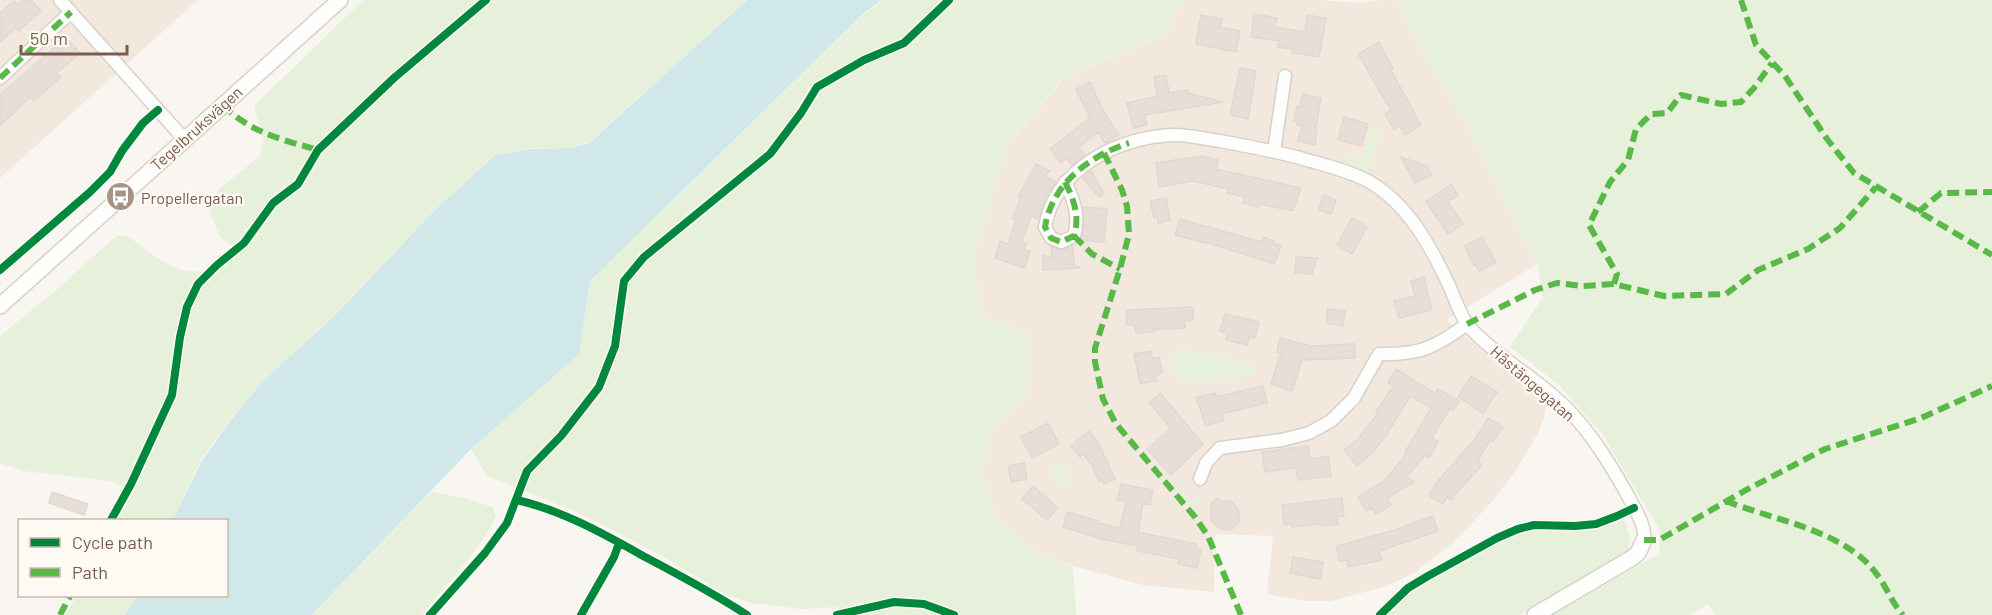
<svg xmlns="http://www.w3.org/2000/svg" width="1992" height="615" viewBox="0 0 1992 615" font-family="Barlow,sans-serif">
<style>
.residential{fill:#f2e8de}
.green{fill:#e7f0db}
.water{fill:#d0e8ea}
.building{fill:#e6ded7;stroke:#e2d8d2;stroke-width:1.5}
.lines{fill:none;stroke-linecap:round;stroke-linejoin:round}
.minor-casing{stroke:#d7d1cb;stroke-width:15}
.tertiary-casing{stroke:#d7d1cb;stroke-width:18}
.minor{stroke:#fefefd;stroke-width:12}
.tertiary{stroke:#fefefd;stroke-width:15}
.quiet{stroke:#58b947;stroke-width:6;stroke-dasharray:12 6;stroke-linecap:butt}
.cycleway-casing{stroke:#fffaf3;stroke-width:11}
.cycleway{stroke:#00873e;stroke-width:8}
.labels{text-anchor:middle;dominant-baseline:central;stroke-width:4.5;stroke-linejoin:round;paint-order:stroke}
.street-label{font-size:16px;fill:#7a5c4d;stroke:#fffaf3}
.poi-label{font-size:16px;fill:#7a5c4d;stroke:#fffaf3;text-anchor:start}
</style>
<rect width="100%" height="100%" fill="#f9f5f0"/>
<!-- residential -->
<path class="residential" d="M0,0H198L0,178Z
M1185,0H1321L1360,3L1381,0H1398L1416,40L1470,131L1537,264L1447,320L1491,358L1546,400L1544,417L1538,433L1515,472L1489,505L1454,542L1414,573L1384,587L1331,601H1307L1267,594L1273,536L1215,534L1214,592L1143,585L1073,566L1041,555L996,520L982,478L991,428L1029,390L1032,334L980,315L973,255L1007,145L1066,76L1163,36Z"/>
<!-- green -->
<path class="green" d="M363,0H747L589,142L569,148H531L494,155L435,210L333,316L263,381L235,413L200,461L173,520H111L125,488L112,481L23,471L0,463V336L54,292L116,236H128C160,260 175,277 217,270L233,246L220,237L209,210L219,189L260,156L263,140L254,106Z
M883,0H1185L1162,36L1065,76L1007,144L973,255L980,315L1032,334L1029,389L991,428L982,479L996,520L1041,555L1073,567L1076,615H842L837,607L801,609L752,603L726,595L671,561L609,528L572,510L487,476L471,449L579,354L590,281L864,14Z
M1398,0H1992V615H1715L1708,604L1690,615H1553L1659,554L1660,531L1603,435L1559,385L1510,347L1543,297L1537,264L1470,131L1416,40Z
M1378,129L1381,134L1367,174L1358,170L1343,167L1345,159L1350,155L1362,156L1368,131Z
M1180,348L1252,363L1256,371L1255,374L1230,380L1182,381C1172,377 1169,366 1170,356Z
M1064,462L1073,483L1059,489L1050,468Z
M1181,478L1184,480L1177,486L1191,503L1200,496L1203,499L1195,510L1192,509L1174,487Z
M431,492L464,498L493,507L496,517C477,554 448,582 422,615H313Z
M1623,518C1629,531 1633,540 1626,553L1519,615H1385L1410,591L1430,578L1517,533L1537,530H1571L1593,527Z
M76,596H136L125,615H66Z"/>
<!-- water -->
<path class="water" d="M747,0H881L864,13L590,281L579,354L471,449L312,615H125L137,596H226V520H173L201,462L236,413L263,381L333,317L435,210L495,155L531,149L569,148L589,143Z"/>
<!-- building -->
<path class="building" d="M24,0H31L41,11L19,31L16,28L0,42V13L14,1L18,5Z
M1254,14L1277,18L1275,27L1305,32L1307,15L1326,18L1319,57L1292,53L1293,49L1278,47L1279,41L1251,37Z
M1201,15L1222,19L1220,27L1240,31L1236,52L1196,44Z
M69,41L80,53L57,73L61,77L34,101L30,97L0,126V95L56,46L59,50Z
M1379,42L1393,69L1391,70L1421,125L1405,135L1400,126L1394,130L1385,114L1391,110L1358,54Z
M1240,68L1256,71L1248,119L1230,115Z
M1166,75L1169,93L1187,90L1188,93L1223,102L1145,115L1147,125L1133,128L1127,103L1157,96L1154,77Z
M1090,82L1105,114L1119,135L1105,143L1098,132L1079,147L1085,154L1082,157L1072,165L1066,158L1061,163L1050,149L1090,118L1076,89Z
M1303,94L1321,98L1315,133H1317L1315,145L1298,141L1302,125H1297L1298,121H1294L1297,106L1300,107Z
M1344,117L1368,124L1362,146L1338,140Z
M1202,156L1218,160L1216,169L1301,188L1293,211L1260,204L1259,207L1243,203L1244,197L1227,193L1228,189L1194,181L1159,187L1156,163Z
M1401,157L1427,166L1432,175L1415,183Z
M1036,164L1050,171L1044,176L1056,182L1046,195L1038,219L1031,216L1022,242L1026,243L1024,249L1030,251L1025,268L995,258L1000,241L1008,244L1016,220L1013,219L1021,195L1018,197Z
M1091,171L1104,193L1099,197L1083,178Z
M1451,184L1458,195L1448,202L1463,224L1448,234L1426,202Z
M1323,195L1336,200L1331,214L1319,210Z
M1166,198L1170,220L1158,223L1157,217L1154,218L1150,201Z
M1083,207L1107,209L1104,242L1081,240L1085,222Z
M1352,218L1367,227L1352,254L1337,245Z
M1180,219L1261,242L1263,237L1274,241L1273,243L1281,246L1274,264L1206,242V243L1175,235Z
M1482,237L1496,262L1479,272L1475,264L1473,265L1465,246Z
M1073,246L1074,265L1081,268L1043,270V255L1052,258L1051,247L1062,250Z
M1296,257L1317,258L1312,274L1295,273Z
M1424,277L1432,310L1399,318L1394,301L1415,296L1411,281Z
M1193,307V320L1185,321V328L1153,330V332L1136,333L1135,325H1127L1126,310Z
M1328,309L1345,311L1343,326L1326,323Z
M1225,314L1259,322L1255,338L1249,337L1247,345L1226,340L1227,333L1220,331Z
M1280,338L1311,346L1355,344V358L1302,360L1292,391L1271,384L1281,353L1277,352Z
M1151,351L1153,359L1159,357L1162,373L1155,375L1156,381L1140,384L1134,354Z
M1396,369L1436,394L1438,389L1459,401L1453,411L1450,409L1445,416L1432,438L1438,442L1429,458L1425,455L1407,476L1414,482L1387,498L1391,505L1376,514L1372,508L1366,511L1358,497L1384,481L1407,453L1405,452L1431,408L1410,396L1385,437L1370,455L1357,466L1344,450L1357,440L1378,413L1376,412L1393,386L1388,382Z
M1471,376L1497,392L1483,413L1458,397Z
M1263,386L1267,403L1221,414L1224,420L1206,426L1196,397L1215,393L1216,396L1220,395L1221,396Z
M1160,393L1203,444L1171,475L1147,449L1171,428L1149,403Z
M1488,418L1503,427L1493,442L1490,440L1479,458L1478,461L1482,465L1458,491L1452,500L1447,497L1443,504L1431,497L1429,495L1437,482L1475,439Z
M1048,423L1059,444L1032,458L1021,437Z
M1089,431L1098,442L1115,479L1104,484L1102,480L1099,481L1092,465L1083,454L1080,457L1071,446Z
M1308,446L1310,459L1328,456L1331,476L1298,480L1296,468L1265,472L1262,452Z
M1024,463L1027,479L1011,482L1008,466Z
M1121,484L1153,490L1150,505L1143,504L1138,532L1196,544V548L1202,549L1197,568L1178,564L1179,559L1137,551L1138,546L1105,540L1063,527L1067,512L1099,521L1098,523L1120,528L1126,501L1117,500Z
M1033,486L1058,508L1047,520L1022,499Z
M52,492L88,504L84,515L49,503Z
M1217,498L1220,501H1231L1239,511V522L1231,530L1220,529L1211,520V504Z
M1342,498L1344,516L1337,517L1338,524L1323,526L1322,524L1292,527L1291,524L1284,525L1282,505Z
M1433,516L1438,531L1379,551L1382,560L1348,567L1347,560L1339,561L1337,546L1402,528V527Z
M1293,557L1323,562L1320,579L1290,573Z"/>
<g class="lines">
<defs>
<path id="minor" d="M60,0L184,139
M0,78L71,12
M1274,151L1285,76
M1065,182C1074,200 1080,216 1074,236L1061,242L1051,238L1045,227C1055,168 1120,136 1175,135C1190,135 1205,139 1220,141C1247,146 1274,151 1300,158C1323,165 1348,170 1368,181C1407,203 1430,245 1448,283C1454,296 1459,313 1467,324C1486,348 1527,373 1551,394C1584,421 1606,457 1627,494C1634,508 1646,525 1644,540
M1200,479L1206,463L1220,448L1282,440L1309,433L1331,421L1354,398L1379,354C1420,355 1434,348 1467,324"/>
<path id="tertiary" d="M0,306L340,0
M1535,615L1632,558L1638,553L1644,540"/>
</defs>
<!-- minor casing -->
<use href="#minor" class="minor-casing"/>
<!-- tertiary casing -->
<use href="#tertiary" class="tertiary-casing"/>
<!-- minor -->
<use href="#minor" class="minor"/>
<!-- tertiary -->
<use href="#tertiary" class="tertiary"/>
<!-- quiet -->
<path class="quiet" d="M1741,0L1756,45L1785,76L1827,139L1854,173L1992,255
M0,78L71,12
M223,105C249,132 283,140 318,150
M1104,153L1122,190L1127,206L1129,234L1120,269L1095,348V362L1103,399L1116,424L1195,517L1208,536L1241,615
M1065,182C1074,200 1080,216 1074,236L1061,242L1051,238L1045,227C1052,184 1089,156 1129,143
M1918,212L1941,193L1992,192
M1074,236L1092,254L1120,269
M1614,284L1617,274L1589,225L1610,182L1628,160L1636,129L1651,114L1667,113L1681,95L1721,104L1741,102L1754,88L1772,63
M1467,324L1535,290L1557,283L1582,286L1614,284L1664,296L1726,294L1758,270L1808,249L1840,228L1876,187
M1726,501C1773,520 1843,530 1875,572C1886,585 1891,602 1903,615
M1644,540H1659L1746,490L1825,449L1921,418L1992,386
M60,615L70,596"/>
<defs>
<path id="cycleway" d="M0,270L90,192L110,172L122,151L143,123L158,110
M517,500C566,512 604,534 647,558C681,576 715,594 747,615
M111,520L131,484L172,395L180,337L187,307L198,284L217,265L244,243L273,203L298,184L318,150L394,78L486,0
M430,615L485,553L507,523L527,471L561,436L599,387L615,346L624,281L644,257L770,154L801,113L817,87L864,60L904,43L949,0
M581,615L614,557L619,543
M837,615L894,602L924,604L954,615
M1380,615L1408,588L1428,576L1497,538L1518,529L1534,525L1575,526L1596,524L1617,516L1634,508"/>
</defs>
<!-- cycleway casing -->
<use href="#cycleway" class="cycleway-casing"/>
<!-- cycleway -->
<use href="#cycleway" class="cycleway"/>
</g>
<!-- icons -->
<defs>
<symbol id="bus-disc" viewBox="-11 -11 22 22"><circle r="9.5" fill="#a69286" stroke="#fffaf3"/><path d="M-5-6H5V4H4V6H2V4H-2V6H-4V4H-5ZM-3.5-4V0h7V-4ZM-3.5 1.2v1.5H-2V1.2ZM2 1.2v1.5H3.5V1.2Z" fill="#fff"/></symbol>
</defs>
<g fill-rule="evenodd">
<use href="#bus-disc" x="104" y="180" width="33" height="33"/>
</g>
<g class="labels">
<!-- street labels -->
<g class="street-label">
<text transform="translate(196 128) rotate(-42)">Tegelbruksvägen</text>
<text transform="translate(1533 383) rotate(41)">Hästängegatan</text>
</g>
<!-- poi labels -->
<g class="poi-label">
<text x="141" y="197">Propellergatan</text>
</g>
</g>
<!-- legend -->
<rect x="18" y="519" width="210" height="78" fill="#fffaf3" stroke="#cabbb1" stroke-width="1.5"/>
<rect x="30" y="538" width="30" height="9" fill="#00873e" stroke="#cabbb1" stroke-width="1.5"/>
<text x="72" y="549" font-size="18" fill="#7a5c4d">Cycle path</text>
<rect x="30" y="568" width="30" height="9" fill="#58b947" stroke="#cabbb1" stroke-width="1.5"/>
<text x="72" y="579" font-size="18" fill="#7a5c4d">Path</text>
<!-- scale -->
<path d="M21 45v9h106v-9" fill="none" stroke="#7a5c4d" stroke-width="3"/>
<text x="30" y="45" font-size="18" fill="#7a5c4d" stroke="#fffaf3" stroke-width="4.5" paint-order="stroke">50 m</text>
</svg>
